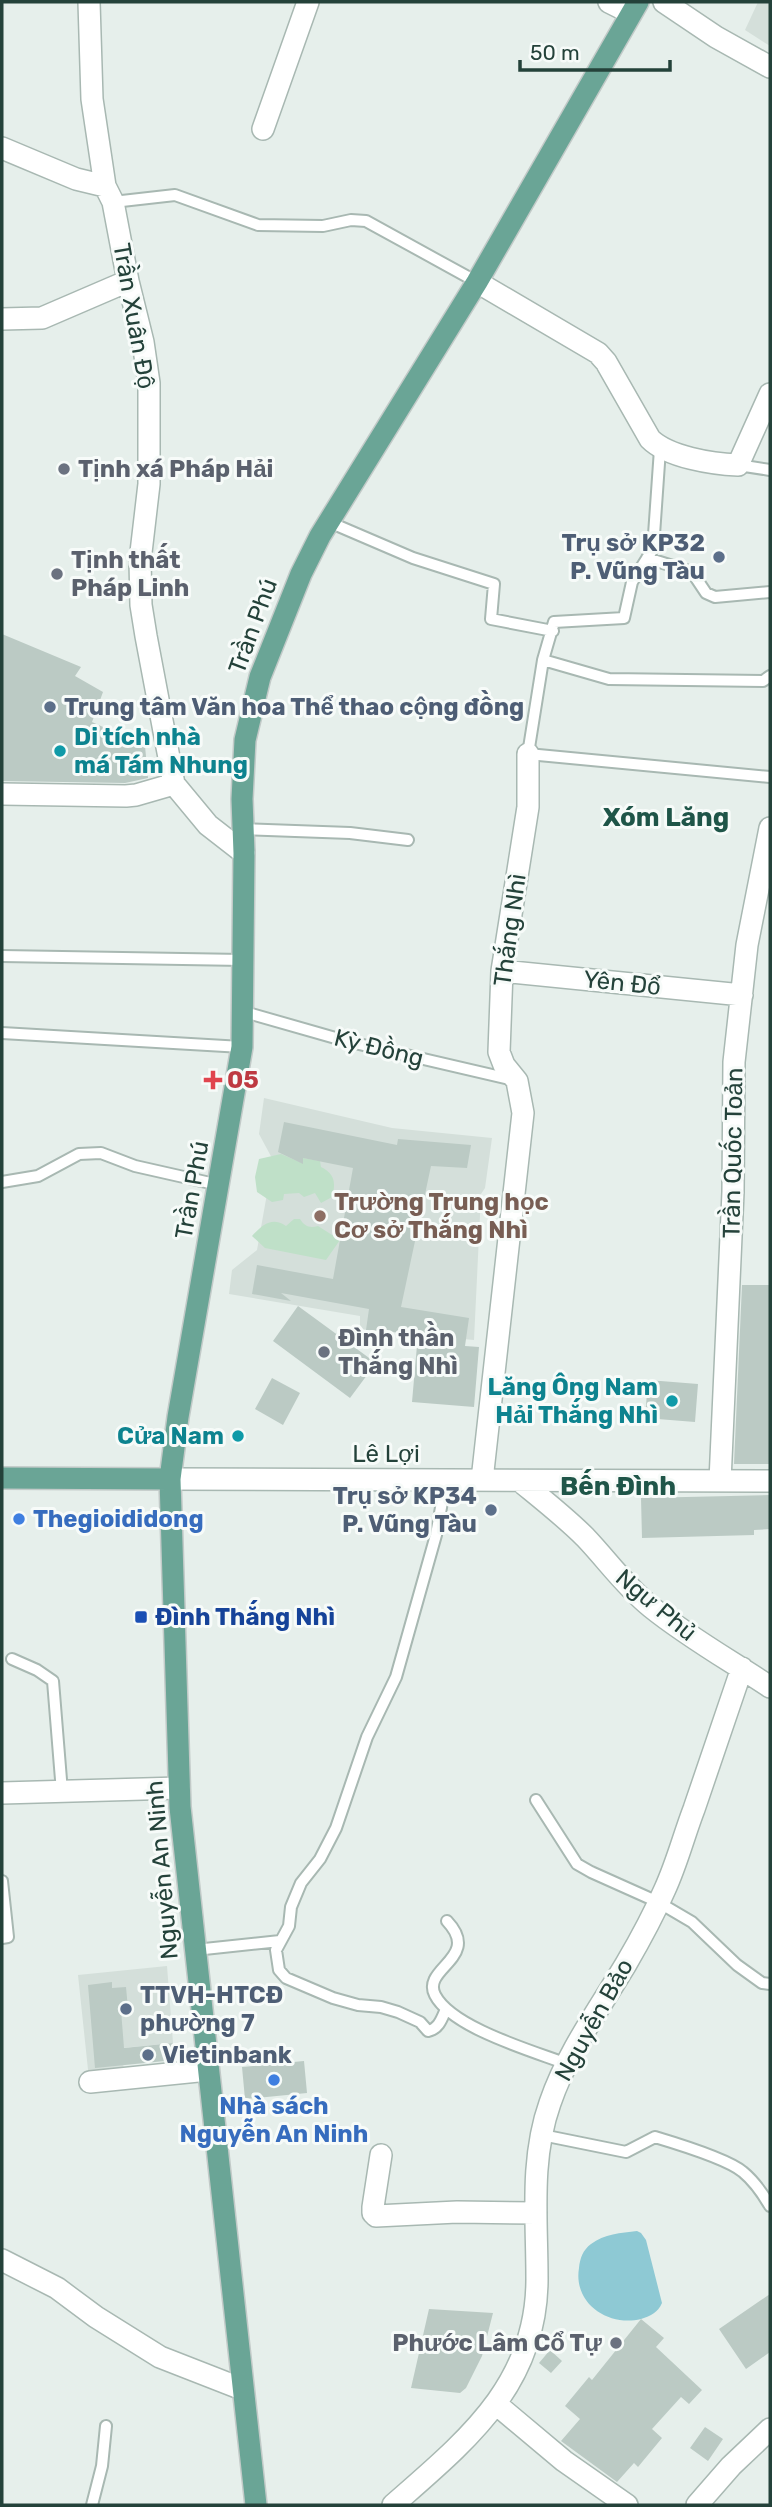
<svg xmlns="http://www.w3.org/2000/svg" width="772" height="2507" viewBox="0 0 772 2507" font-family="Rubik,sans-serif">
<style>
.built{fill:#d4dfda}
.green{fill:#bfe0c8}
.water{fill:#8ec9d4}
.building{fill:#bbcac4}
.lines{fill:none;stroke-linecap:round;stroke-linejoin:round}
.service-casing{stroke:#a8b8b2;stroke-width:14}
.minor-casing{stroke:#a8b8b2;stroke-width:24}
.primary-casing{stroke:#c2cac8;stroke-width:24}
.service{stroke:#fff;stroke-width:10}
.minor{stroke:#fff;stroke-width:21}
.primary{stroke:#6aa596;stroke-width:21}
.worship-dot{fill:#6b7280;stroke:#f7fbf9;stroke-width:2.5}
.service-dot{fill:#5c6f8a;stroke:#f7fbf9;stroke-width:2.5}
.culture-dot{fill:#0f9aa8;stroke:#f7fbf9;stroke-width:2.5}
.health-dot{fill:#e0444e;stroke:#f7fbf9;stroke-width:2.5}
.education-dot{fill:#8d6e63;stroke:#f7fbf9;stroke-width:2.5}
.shop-dot{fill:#3f7fe0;stroke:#f7fbf9;stroke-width:2.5}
.transit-dot{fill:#1a4fb4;stroke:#f7fbf9;stroke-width:2.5}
.labels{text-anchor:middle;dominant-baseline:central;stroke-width:6;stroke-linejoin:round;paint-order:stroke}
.street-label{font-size:24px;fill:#24423a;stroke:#f7fbf9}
.worship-label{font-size:24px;font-weight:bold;fill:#5b616d;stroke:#f7fbf9;text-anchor:start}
.service-label{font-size:24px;font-weight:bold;fill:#4e5e75;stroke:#f7fbf9;text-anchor:start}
.culture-label{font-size:24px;font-weight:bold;fill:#0d838f;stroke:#f7fbf9;text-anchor:end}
.health-label{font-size:24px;font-weight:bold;fill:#be3a42;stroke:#f7fbf9;text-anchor:start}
.education-label{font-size:24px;font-weight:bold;fill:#785e54;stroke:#f7fbf9;text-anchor:start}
.shop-label{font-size:24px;font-weight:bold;fill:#366cbe;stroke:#f7fbf9;text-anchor:start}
.transit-label{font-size:24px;font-weight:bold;fill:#164399;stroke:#f7fbf9;text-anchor:start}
.neighbourhood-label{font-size:26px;font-weight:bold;fill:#1f5548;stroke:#f7fbf9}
</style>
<rect width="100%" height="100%" fill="#e6efeb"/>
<!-- built -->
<path class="built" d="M758,2H770V46L745,30Z
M264,1098L392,1128L492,1138L485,1188L481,1194L474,1340L360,1329V1316L229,1294L232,1270L257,1250L273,1160L259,1134Z
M167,1966L173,2043L122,2048L124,2075L89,2079L78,1975Z"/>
<!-- green -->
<path class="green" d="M281,1154L302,1163L303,1158L320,1161L321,1167C335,1174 336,1183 332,1197L321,1203L315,1193L304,1197L299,1193L284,1194L283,1200L272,1202L257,1192L255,1177L259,1159Z
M294,1219H300C305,1227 310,1228 318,1226L340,1240L326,1260L265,1248L252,1236C262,1225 272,1216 286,1226Z"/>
<!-- water -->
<path class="water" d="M637,2231L641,2233L646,2240L662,2303C658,2312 651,2316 641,2319C609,2327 573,2304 579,2268C580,2258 583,2250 591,2244C604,2234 621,2233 637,2231Z"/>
<!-- building -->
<path class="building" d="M2,634L81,667L75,676L103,692L92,722L145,746L148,778L125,783L2,781Z
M284,1122L397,1145L398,1139L471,1145L467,1168L431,1166L401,1307L469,1318L465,1346L479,1347L474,1407L412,1402L418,1334L366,1330L369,1309L281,1293L291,1301L252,1294L257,1265L333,1279L340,1240L353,1168L303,1158V1164L278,1152Z
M742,1285H770V1464H734Z
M298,1306L376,1363L350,1398L273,1341Z
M272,1378L300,1393L283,1425L255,1409Z
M648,1380L698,1384L695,1422L645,1418Z
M770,1495V1529L754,1530V1535L642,1538L641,1498Z
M112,1982V1988L126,1987L128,2009L121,2010L124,2048L173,2043L175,2060L95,2068L88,1985Z
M304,2061L307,2093L245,2099L242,2067Z
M770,2294V2352L746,2369L719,2329Z
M429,2309L493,2313L482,2356L466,2388L460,2393L411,2388Z
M641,2319L664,2338L656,2347L702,2390L689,2404L681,2397L652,2429L662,2438L638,2467L634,2463L617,2482L561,2441L580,2419L565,2406L589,2377L592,2380Z
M550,2350L562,2361L551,2373L539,2363Z
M705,2427L723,2439L708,2461L690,2448Z"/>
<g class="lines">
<defs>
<path id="service" d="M113,202L175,195L258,225L323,226L351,220L366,221L477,282
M660,449L653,549L632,582L624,618L554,622L543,660L528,754L770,777
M738,465L770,470
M329,522L413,558L494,584L491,619L553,631
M647,558L692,572L706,593L715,597L770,592
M543,660L609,679L763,681L770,676
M243,829L350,833L408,840
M2,956L243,960
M241,1011L346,1041L514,1080
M2,1033L242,1047
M2,1182L38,1176L79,1154L101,1153L135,1166L219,1185
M12,1659L37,1670L53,1681L62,1792
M536,1800L577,1864L591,1872L658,1902L692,1922L737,1965L762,1983L770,1984
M2,1881L8,1937L2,1938
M447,1921C482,1958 421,1968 435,1995C452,2028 533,2051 567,2064
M195,1950L280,1941
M446,2009C442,2018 439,2029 428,2031L420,2022L398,2012L381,2007L358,2005L333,1998L286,1978L279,1970L276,1950L289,1926L291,1907L301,1883L320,1859L336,1828L367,1737L396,1677L436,1535L446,1480
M542,2135L626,2152L655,2137C675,2143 728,2159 743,2172C754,2181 763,2194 770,2206
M92,2505L102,2466L106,2426"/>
<path id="minor" d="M89,2L92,99L105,186L113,202L128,281L143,342L149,383V484L140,561L141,605L146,636L174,784L208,825L244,853
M609,2L631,13
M664,2L716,37L770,67
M263,129L308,2
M2,148L76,179L105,186
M477,282L598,353L606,362L650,439C668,457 712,464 738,465L770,394
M2,319L42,318L128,281
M2,794L126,796L136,795L174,784
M502,971L742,995
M170,1479L770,1481
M482,1480L523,1113L517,1081L504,1065L499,1052L502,971L528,807V754
M520,1481C542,1499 565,1517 585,1537C607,1560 625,1586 651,1607C688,1637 731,1661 770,1687
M720,1481L733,1192L734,1062L747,945L770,828
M2,1793L179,1788
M90,2082L208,2070
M381,2155L373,2207V2213L376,2216L457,2212L536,2213
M2,2260L57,2288L96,2317L160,2357L242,2389
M496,2404L564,2461L627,2505
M393,2505C467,2440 538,2384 537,2277C537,2219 530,2159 550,2103C567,2053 599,2009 626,1964C640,1940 654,1914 665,1889C677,1863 684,1835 694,1809C710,1762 726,1715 742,1668
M697,2505L731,2466L770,2429"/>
<path id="primary" d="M2,1478L170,1479
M256,2505L180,1807L170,1479L178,1417L242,1047L244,853L242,799L245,740L260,677L301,574L320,536L477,282L638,2"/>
</defs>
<!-- service casing -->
<use href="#service" class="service-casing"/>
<!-- minor casing -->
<use href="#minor" class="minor-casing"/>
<!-- primary casing -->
<use href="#primary" class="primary-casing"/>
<!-- service -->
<use href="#service" class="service"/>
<!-- minor -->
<use href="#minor" class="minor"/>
<!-- primary -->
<use href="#primary" class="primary"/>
</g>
<!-- markers -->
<g class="worship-dot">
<circle cx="64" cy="469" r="7"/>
<circle cx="57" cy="574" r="7"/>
<circle cx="324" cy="1352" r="7"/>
<circle cx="616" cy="2343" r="7"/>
</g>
<g class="service-dot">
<circle cx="719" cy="557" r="7"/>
<circle cx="50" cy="707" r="7"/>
<circle cx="491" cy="1510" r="7"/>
<circle cx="126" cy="2009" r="7"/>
<circle cx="148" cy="2055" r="7"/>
</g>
<g class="culture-dot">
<circle cx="60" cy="751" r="7"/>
<circle cx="672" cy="1401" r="7"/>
<circle cx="238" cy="1436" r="7"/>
</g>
<path class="health-dot" d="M209.5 1069.5h7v7h7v7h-7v7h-7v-7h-7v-7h7z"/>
<circle class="education-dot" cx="320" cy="1216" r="7"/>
<g class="shop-dot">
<circle cx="19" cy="1519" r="7"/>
<circle cx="274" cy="2080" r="7"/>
</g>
<rect class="transit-dot" x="134" y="1610" width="14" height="14" rx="3.5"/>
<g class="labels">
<!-- street labels -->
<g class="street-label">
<text transform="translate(134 316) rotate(80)">Trần Xuân Độ</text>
<text transform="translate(253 626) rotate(-70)">Trần Phú</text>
<text transform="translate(510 930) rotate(-82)">Thắng Nhì</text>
<text transform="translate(622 983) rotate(6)">Yên Đổ</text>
<text transform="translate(379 1048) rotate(14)">Kỳ Đồng</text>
<text transform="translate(733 1153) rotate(-89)">Trần Quốc Toản</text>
<text transform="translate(192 1190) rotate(-80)">Trần Phú</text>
<text x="386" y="1454">Lê Lợi</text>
<text transform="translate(656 1605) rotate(40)">Ngư Phủ</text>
<text transform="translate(162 1870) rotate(-95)">Nguyễn An Ninh</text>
<text transform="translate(594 2020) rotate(-61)">Nguyễn Bảo</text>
</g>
<!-- worship labels -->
<g class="worship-label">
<text x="78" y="469">Tịnh xá Pháp Hải</text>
<text x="71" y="560">Tịnh thất<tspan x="71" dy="28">Pháp Linh</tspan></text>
<text x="338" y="1338">Đình thần<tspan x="338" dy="28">Thắng Nhì</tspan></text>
<text x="602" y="2343" text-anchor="end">Phước Lâm Cổ Tự</text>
</g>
<!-- service labels -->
<g class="service-label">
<text x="705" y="543" text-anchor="end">Trụ sở KP32<tspan x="705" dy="28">P. Vũng Tàu</tspan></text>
<text x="64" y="707">Trung tâm Văn hoa Thể thao cộng đồng</text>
<text x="477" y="1496" text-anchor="end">Trụ sở KP34<tspan x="477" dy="28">P. Vũng Tàu</tspan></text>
<text x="140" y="1995">TTVH-HTCĐ<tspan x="140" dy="28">phường 7</tspan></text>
<text x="162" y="2055">Vietinbank</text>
</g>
<!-- culture labels -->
<g class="culture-label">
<text x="74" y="737" text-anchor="start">Di tích nhà<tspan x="74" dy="28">má Tám Nhung</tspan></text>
<text x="658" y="1387">Lăng Ông Nam<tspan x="658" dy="28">Hải Thắng Nhì</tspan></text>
<text x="224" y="1436">Cửa Nam</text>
</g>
<!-- health labels -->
<g class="health-label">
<text x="227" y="1080">05</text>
</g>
<!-- education labels -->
<g class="education-label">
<text x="334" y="1202">Trường Trung học<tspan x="334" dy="28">Cơ sở Thắng Nhì</tspan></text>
</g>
<!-- shop labels -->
<g class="shop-label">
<text x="33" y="1519">Thegioididong</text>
<text x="274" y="2106" text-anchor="middle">Nhà sách<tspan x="274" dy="28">Nguyễn An Ninh</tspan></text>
</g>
<!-- transit labels -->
<g class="transit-label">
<text x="155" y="1617">Đình Thắng Nhì</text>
</g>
<!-- neighbourhood labels -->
<g class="neighbourhood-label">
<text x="666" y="817">Xóm Lăng</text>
<text x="618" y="1486">Bến Đình</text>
</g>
</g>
<!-- border -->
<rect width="772" height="2507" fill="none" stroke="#24423a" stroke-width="7"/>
<!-- scale -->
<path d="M520 60v10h150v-10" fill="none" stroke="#24423a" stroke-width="3.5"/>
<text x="530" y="60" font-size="21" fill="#24423a" stroke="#f7fbf9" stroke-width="5" paint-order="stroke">50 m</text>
</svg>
